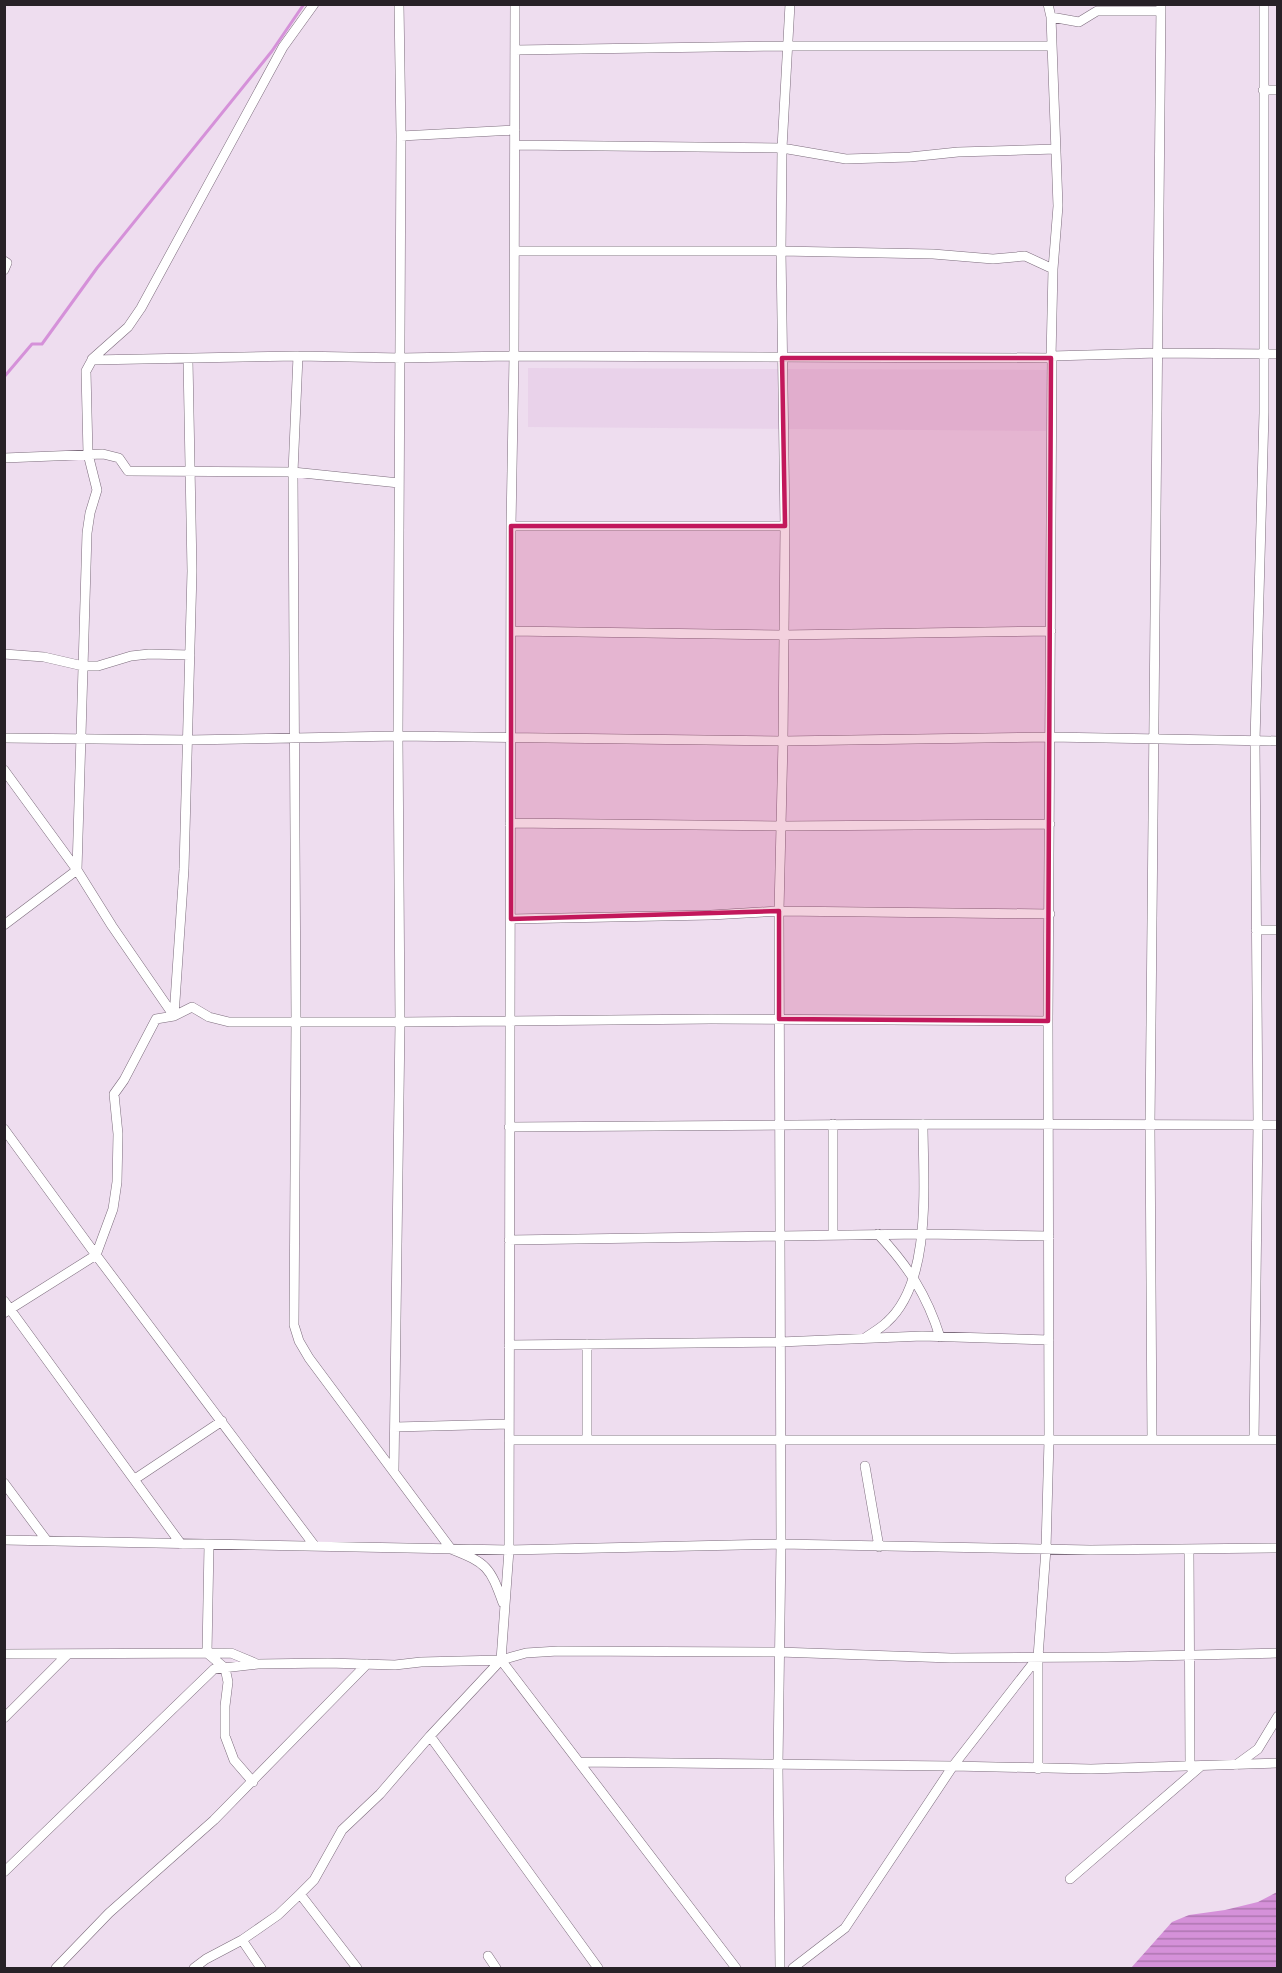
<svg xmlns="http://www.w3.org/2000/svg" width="1282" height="1973" viewBox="0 0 1282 1973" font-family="Montserrat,sans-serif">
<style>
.built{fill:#e9d2ea}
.water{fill:url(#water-rules)}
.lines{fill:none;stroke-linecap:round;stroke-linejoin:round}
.stream{stroke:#d591d9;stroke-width:3}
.minor-casing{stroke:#7c6c7c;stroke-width:10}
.minor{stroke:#fff;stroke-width:9}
.marked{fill:#c2185b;fill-opacity:0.2;stroke:#c2185b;stroke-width:4.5;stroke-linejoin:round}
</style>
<defs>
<pattern id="water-rules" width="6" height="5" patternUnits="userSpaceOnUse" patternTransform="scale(1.5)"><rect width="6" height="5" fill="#d591d9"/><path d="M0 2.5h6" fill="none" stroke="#ad76b0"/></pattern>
</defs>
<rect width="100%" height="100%" fill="#eeddef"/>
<!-- built -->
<path class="built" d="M528,368L1053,370L1046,431L528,427Z"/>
<!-- water -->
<path class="water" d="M1277,1892V1968H1131L1172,1922L1189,1915L1225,1910L1258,1902Z"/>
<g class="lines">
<!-- stream -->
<path class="stream" d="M4,377L32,344H42L97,268L272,51L304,4"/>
<defs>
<path id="minor" d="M1048,4L1051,17L1058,206L1053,269L1051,358
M1051,17L1079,22L1097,11H1161
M515,50L787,46H1052
M1263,90H1278
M401,136L515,130
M515,145L782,148L846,159L910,157L958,152L1056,149
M515,251H781L933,254L993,259L1025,256L1053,269
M4,261L7,263L4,270
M298,356L293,472L296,1020L294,1325L299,1341L309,1358L451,1549C487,1563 490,1567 503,1603
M92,359L128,327L141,308L283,47L314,4
M4,458L103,454L119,458L128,471L293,472L399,483
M511,526H785
M511,631L783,635L1051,631
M4,654L44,657L83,666H98L131,656L149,654L190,655
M4,738L189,740L398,736L783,741L1050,737L1278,741
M4,770L77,870L112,926L174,1016
M510,823L782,826L1050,824
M511,919L711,915L779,911L1050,914
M4,925L77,870L87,533L90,513L97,490L88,454L86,371L92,360L298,356L401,358L514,356L1051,358L1052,356L1158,353L1278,354
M1256,930H1278
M174,1016L184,869L192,571L188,360
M833,1124V1235
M509,1127L923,1124L1278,1125
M4,1129L96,1255L314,1545
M878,1234C908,1266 927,1295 940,1337
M509,1240L922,1234L1049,1236
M4,1301L181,1544
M4,1313L96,1255L113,1209L117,1182L118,1134L114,1094L124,1080L156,1019L174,1016L192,1007L209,1017L229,1022H400L711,1019L1048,1021
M865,1338C872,1333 881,1328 887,1322C933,1281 923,1180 923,1124
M587,1344V1440
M509,1345L780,1342L922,1336L1049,1340
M395,1427L509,1424
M509,1440C765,1441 1021,1439 1278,1440
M1152,1440L1150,1125L1161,4
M1254,1440L1258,1124L1255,741L1264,413V4
M865,1466L879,1547
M394,1470L400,1022L398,736L401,136L399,4
M135,1479L222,1421
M4,1483L47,1541
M4,1540L509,1550L781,1544L1090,1550L1278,1548
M209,1545L207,1653L225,1668L228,1682L225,1706V1736L234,1760L253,1782
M1189,1550L1190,1767
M4,1654L231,1653L255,1663
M501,1660L736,1968
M4,1718L68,1654
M430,1736L598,1968
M580,1762L953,1766L1091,1769L1278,1763
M1236,1765L1258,1749L1278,1716
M1038,1769V1657L1046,1549L1049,1440L1048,1021L1052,356
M4,1872L214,1669L258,1664L328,1663L395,1665L421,1662L501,1660L526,1653L558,1651L779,1652L951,1658L1107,1657L1278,1653
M1070,1879L1201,1766
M300,1894L357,1968
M242,1940L261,1968
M488,1956L496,1968
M56,1968L109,1913L214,1820L367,1664
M194,1968L206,1959L242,1940L278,1915L300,1894L314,1880L342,1830L380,1794L430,1736L501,1660L509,1550L511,526L514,356L515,4
M780,1968L778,1765L781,1544L779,911L783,741L785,526L781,251L782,148L790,4
M793,1968L845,1928L953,1766L1038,1657"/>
</defs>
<!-- minor casing -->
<use href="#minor" class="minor-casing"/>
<!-- minor -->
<use href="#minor" class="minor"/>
</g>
<!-- marked area -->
<path class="marked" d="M782,358H1051L1048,1021L779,1019V911L511,919V526H785Z"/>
<!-- border -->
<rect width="1282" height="1973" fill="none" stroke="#272127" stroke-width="12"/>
</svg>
